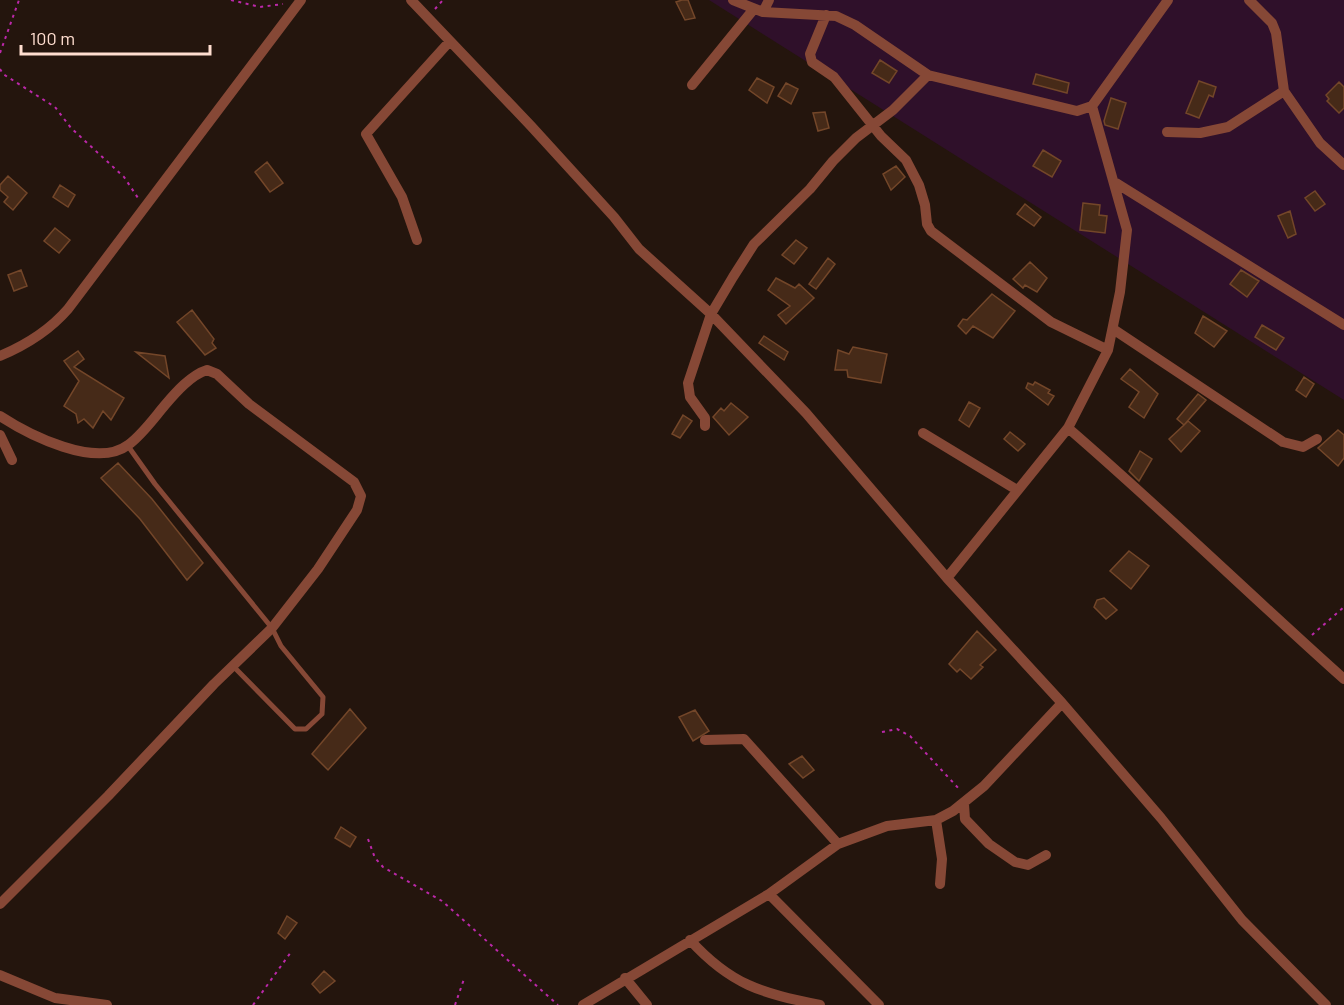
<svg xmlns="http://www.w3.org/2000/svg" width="1344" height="1005" viewBox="0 0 1344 1005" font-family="Barlow,sans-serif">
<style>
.green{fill:#2f102a}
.building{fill:#462a18;stroke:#734629;stroke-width:1.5}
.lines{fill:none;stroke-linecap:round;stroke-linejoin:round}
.path{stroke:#bb28a9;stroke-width:2;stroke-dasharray:3 4.5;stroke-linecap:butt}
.service{stroke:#864836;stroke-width:5}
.minor{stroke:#864836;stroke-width:10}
</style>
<rect width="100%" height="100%" fill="#24150d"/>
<!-- green -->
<path class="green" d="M709,0H1344V400Z"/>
<!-- building -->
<path class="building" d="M682,0H688L695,18L685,20L676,2Z
M880,60L897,71L889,83L872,73Z
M1036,74L1069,83L1067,93L1033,84Z
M757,78L774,87L767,103L749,90Z
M1199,81L1216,87L1213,97L1209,95L1199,118L1186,113Z
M1339,82L1344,87V108L1339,113L1327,101L1329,99L1326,95Z
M786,83L798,89L791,104L778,96Z
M1111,98L1126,103L1118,129L1105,125L1104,121Z
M825,112L829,128L818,131L813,113Z
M1043,150L1061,161L1052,177L1033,166Z
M267,162L283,183L270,192L255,172Z
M896,166L905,177L891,190L883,174Z
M8,176L27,193L13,210L4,202L8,197L0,190V185Z
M60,185L75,195L68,207L53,197Z
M1315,191L1325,204L1315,211L1305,198Z
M1083,203L1100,205L1099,215L1107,216L1105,233L1080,230Z
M1025,204L1041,217L1034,226L1017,214Z
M1290,211L1296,234L1288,238L1278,216Z
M55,228L70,240L59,253L44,241Z
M796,240L807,248L794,264L782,255Z
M828,258L835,264L816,289L809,284Z
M1030,262L1047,278L1037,292L1025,285L1023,288L1013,279Z
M21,270L27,286L14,291L8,275Z
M1241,270L1259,281L1247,297L1230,284Z
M776,278L795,288L799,284L814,298L786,324L778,315L790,306L768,290Z
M992,294L1015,311L993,338L973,326L966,334L958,326L963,319L967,320Z
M192,310L214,339L212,343L216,348L205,355L177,322Z
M1203,316L1227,331L1214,347L1195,333Z
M1262,325L1284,338L1276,350L1255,337Z
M764,336L788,352L784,360L759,343Z
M853,347L887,354L881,383L848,377L847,370H835L838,350L849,354Z
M78,351L84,359L74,367L124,398L111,420L103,411L93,428L84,419L78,423L76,414L64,406L79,381L64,361Z
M136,352L165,356L169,378Z
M1130,369L1158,394L1144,418L1129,407L1139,392L1121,379Z
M1304,377L1314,384L1306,397L1296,390Z
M1035,382L1050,390L1048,393L1054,396L1048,405L1026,388L1028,383L1033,385Z
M1198,394L1206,400L1184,425L1188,421L1200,431L1181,452L1169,439L1184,425L1177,419Z
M969,402L980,408L969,427L959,420Z
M731,403L748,417L729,435L713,417L721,408L724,411Z
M683,415L692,421L680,438L672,434Z
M1338,430L1344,435V458L1338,466L1318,448Z
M1010,432L1025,444L1018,451L1004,439Z
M1140,451L1152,459L1139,481L1129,471Z
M118,463L152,499L203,563L187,580L140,519L101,478Z
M1129,551L1149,566L1131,589L1110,571Z
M1104,598L1117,610L1106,619L1094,607L1097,600Z
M977,631L996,650L980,665L983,667L971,679L960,669L957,672L949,664Z
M350,709L366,728L328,770L312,754Z
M695,710L709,731L693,741L679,717Z
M802,756L814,770L803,778L789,764Z
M341,827L356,837L350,847L335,838Z
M287,916L297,923L285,939L278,933Z
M324,971L335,981L320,993L312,984Z"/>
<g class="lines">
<!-- path -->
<path class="path" d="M231,0L260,7L283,4
M435,9L443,0
M0,53L19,0
M0,69L3,74L55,107L71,128L124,177L138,198
M1312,635L1344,607
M882,732L897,729L910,736L961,791
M368,839L375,858L383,867L442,901L558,1005
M253,1005L291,952
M455,1005L464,979"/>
<!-- service -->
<path class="service" d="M128,446L155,484L272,628L281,646L323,697L322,714L306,729H295L233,666"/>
<!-- minor -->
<path class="minor" d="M411,0L531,126L614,217L639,249L711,314L806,413L947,578L1062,703L1161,818L1242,920L1326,1005
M733,0L763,12L836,16L855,25L928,75L1077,111L1092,106L1168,0
M1249,0L1272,23L1276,33L1284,91L1320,143L1344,165
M763,12L769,0
M826,15L810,54L812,62L834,77L881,136L906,160L919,185L925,205L927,224L931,231L1051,322L1108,350
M692,85L753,10
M1167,132L1200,133L1228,127L1284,91
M1116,183L1344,325
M417,240L402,197L366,134L450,41
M1113,329L1283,442L1303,447L1317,439
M0,356C26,345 49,331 68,309L301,0
M0,416C29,435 96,469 128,445C142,435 154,418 165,405C176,392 191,375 207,370L217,374L249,404L354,482L361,496L357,510L318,569L272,628L214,684L108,796L0,904
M705,426V418L690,397L688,383L711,314L733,277L754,244L810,189L833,161L856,138L893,110L928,75
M1068,428C1162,509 1251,596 1344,679
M923,433L1017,490
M0,435L12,460
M947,578L1068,428L1108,350L1120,292L1127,230L1092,106
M705,740L744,739L838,844
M964,804L965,819L989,844L1015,862L1028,865L1046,855
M936,820L942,859L940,884
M769,894L879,1005
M690,940C731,985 761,993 820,1005
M0,975L55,998L107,1005
M625,978L647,1005
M583,1005L769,894L838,844L887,826L936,820L953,811L984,786L1062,703"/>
</g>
<!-- scale -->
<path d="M21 45v9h189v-9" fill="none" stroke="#ffded0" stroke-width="3"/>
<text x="30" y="45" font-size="18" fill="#ffded0" stroke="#24150d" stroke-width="4.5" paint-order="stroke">100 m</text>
</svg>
